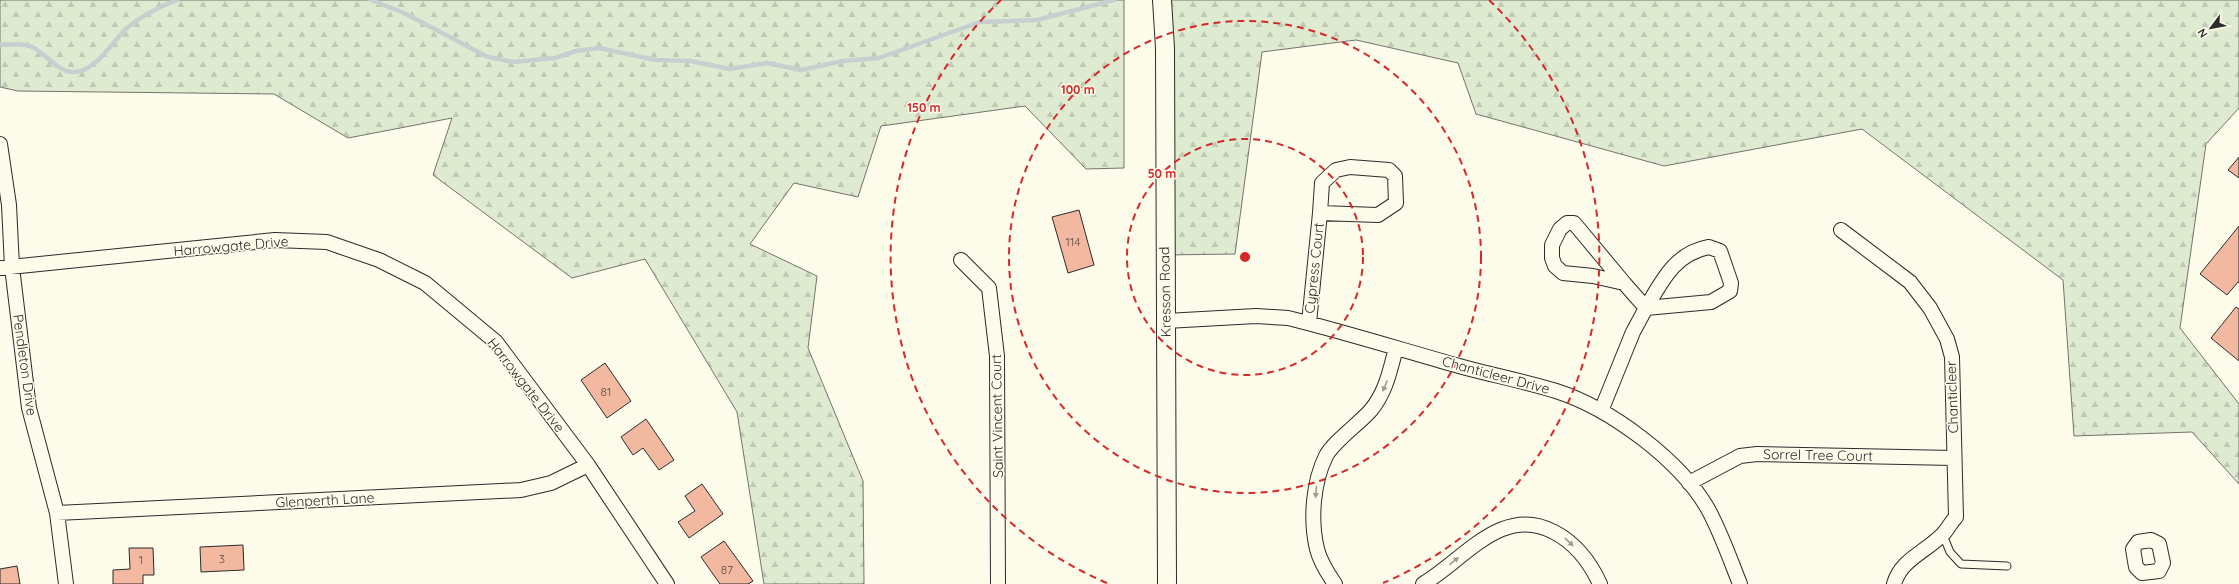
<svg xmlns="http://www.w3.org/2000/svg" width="2239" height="584" viewBox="0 0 2239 584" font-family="Quicksand,sans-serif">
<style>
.forest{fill:url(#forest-firs);stroke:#74746e}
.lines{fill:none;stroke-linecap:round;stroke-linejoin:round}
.stream{stroke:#c7d0d0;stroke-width:4.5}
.building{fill:#f2b8a0;stroke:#2b2b2b}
.service-casing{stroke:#2b2b2b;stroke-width:9}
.minor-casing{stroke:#2b2b2b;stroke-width:16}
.tertiary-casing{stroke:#2b2b2b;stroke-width:20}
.service{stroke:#fdfbea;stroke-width:7}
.minor{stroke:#fdfbea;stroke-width:14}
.tertiary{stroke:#fdfbea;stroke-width:18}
.oneway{fill:#9e9d94}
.ring{fill:none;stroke:#d62828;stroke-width:2;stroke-dasharray:7 5}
.labels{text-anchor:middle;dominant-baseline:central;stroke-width:3;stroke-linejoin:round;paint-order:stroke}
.number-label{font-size:12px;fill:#5d4e48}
.street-label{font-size:14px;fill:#2b2b2b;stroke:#fdfbea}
.centre{fill:#d62828;stroke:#fdfbea;stroke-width:2}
.ring-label{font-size:12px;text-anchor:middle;font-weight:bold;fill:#d62828;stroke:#fdfbea;stroke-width:3;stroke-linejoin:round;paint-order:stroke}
</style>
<defs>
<pattern id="forest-firs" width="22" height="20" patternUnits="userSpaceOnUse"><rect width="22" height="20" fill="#deebd1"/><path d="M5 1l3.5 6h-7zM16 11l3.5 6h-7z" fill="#bfcab4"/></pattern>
</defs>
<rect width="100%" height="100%" fill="#fdfbea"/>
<!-- forest -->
<path class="forest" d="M2,0H1124V168L1086,169L1025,106L881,126L858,197L794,183L750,244L817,276L808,348L863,481L864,584H764L737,412L645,259L572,278L433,175L452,118L348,138L274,94L18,91L0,87V1Z
M1162,0H2239V108L2206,144L2180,328L2239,404V484L2192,432L2074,436L2063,280L1862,129L1664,166L1476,114L1458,63L1356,40L1262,52L1235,254L1164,255Z"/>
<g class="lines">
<!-- stream -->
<path class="stream" d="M371,0L404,13L488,57L513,62L555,58L576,51L599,48L656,60L691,61L730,69L767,63L801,70L843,61L879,58L980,22L1037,20L1114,0
M0,45C10,44 21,43 30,46C45,52 56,71 72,72C96,73 113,40 128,27C143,15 159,7 177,0"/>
</g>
<!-- building -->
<path class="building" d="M2239,157V178L2228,170Z
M1079,210L1094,265L1068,273L1052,217Z
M2239,226V283L2238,282L2227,295L2200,274Z
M2236,307L2239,309V361L2211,338Z
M605,363L631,401L607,418L581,380Z
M646,419L674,460L659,470L643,448L633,455L621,437Z
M702,484L723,514L689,538L678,522L695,511L685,496Z
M724,541L753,581L748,584H720L701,557Z
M243,545L244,570L201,572L200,547Z
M129,548H153L154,575H143V584H113V570L130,569Z
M17,566L20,584H0V569Z"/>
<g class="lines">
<defs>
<path id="service" d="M1943,535L1950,552L1961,564L2007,566"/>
<path id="minor" d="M0,144L9,205L12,267L29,408L57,513L66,584
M1350,167L1389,170L1395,176L1396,203L1378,215L1320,213L1322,183L1336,170Z
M1567,223H1574L1624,283L1593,276L1563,273L1555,266L1552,258V245L1560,229Z
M1841,230L1910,282L1930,308L1947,339L1952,357L1956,517C1951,522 1948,529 1943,534C1926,552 1901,559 1894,584
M1709,247L1720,251L1731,283L1730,291L1711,302L1646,308C1662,281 1675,253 1709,247Z
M961,260L989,288L997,356L998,584
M0,268L275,240L327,242L379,260L425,283L496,342L588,465L667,584
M1166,321L1256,316L1288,318C1345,332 1402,350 1459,366C1491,375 1524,381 1556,391C1610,408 1680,460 1708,509C1721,533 1730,559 1740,584
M1309,323L1320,213
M1601,411L1633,332L1646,308L1624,283
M1689,483L1740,456L1757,454L1954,458
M57,513L521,490L551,483L588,465
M2151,540L2159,544L2163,563L2159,571L2142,573L2136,567L2133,549L2138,542Z
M1335,584C1328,574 1320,561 1317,549C1310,520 1313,482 1326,456C1333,442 1360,423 1371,410C1386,392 1390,370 1396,348
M1423,584C1464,560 1502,504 1554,532C1575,543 1590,562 1600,584"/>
<path id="tertiary" d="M1162,0L1165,48L1167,584"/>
</defs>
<!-- service casing -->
<use href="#service" class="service-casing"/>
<!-- minor casing -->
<use href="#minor" class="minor-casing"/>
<!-- tertiary casing -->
<use href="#tertiary" class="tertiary-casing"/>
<!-- service -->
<use href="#service" class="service"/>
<!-- minor -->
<use href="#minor" class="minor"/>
<!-- tertiary -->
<use href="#tertiary" class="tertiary"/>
</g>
<!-- one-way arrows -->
<defs><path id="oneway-solid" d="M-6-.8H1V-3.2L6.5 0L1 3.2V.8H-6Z"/></defs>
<g class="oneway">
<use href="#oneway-solid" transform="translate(1385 386) rotate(113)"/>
<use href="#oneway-solid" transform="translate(1316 492) rotate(95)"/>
<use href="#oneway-solid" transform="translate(1569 542) rotate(43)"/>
<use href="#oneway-solid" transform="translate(1454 561) rotate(-39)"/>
</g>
<!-- distance rings -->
<g class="ring">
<circle cx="1245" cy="257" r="118"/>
<circle cx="1245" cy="257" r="236"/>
<path d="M1107 583A354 354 0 0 1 1001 0M1489 0A354 354 0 0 1 1383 583"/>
</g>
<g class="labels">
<!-- number labels -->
<g class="number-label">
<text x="1073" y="241">114</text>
<text x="606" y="391">81</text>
<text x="222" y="558">3</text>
<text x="141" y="559">1</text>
<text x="727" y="569">87</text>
</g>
<!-- street labels -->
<g class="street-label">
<text transform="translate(231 246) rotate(-5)">Harrowgate Drive</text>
<text transform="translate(1314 268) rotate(-84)">Cypress Court</text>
<text transform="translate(1165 292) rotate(-91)">Kresson Road</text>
<text transform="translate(25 365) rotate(82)">Pendleton Drive</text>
<text transform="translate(1496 375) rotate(15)">Chanticleer Drive</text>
<text transform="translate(526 385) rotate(52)">Harrowgate Drive</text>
<text transform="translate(1952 397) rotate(-92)">Chanticleer</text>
<text transform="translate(997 416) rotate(-91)">Saint Vincent Court</text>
<text transform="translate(1818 455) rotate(1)">Sorrel Tree Court</text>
<text transform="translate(325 500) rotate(-3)">Glenperth Lane</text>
</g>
</g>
<circle cx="1245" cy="257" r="6" class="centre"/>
<g class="ring-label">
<text x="1078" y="94">100 m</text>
<text x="924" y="112">150 m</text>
<text x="1162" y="178">50 m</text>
</g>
<!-- north arrow -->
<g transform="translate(2211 28) rotate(238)" stroke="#fdfbea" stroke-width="3" paint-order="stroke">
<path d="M0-3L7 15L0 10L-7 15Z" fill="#2b2b2b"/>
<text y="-6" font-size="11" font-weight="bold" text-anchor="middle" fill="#2b2b2b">N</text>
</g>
</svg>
